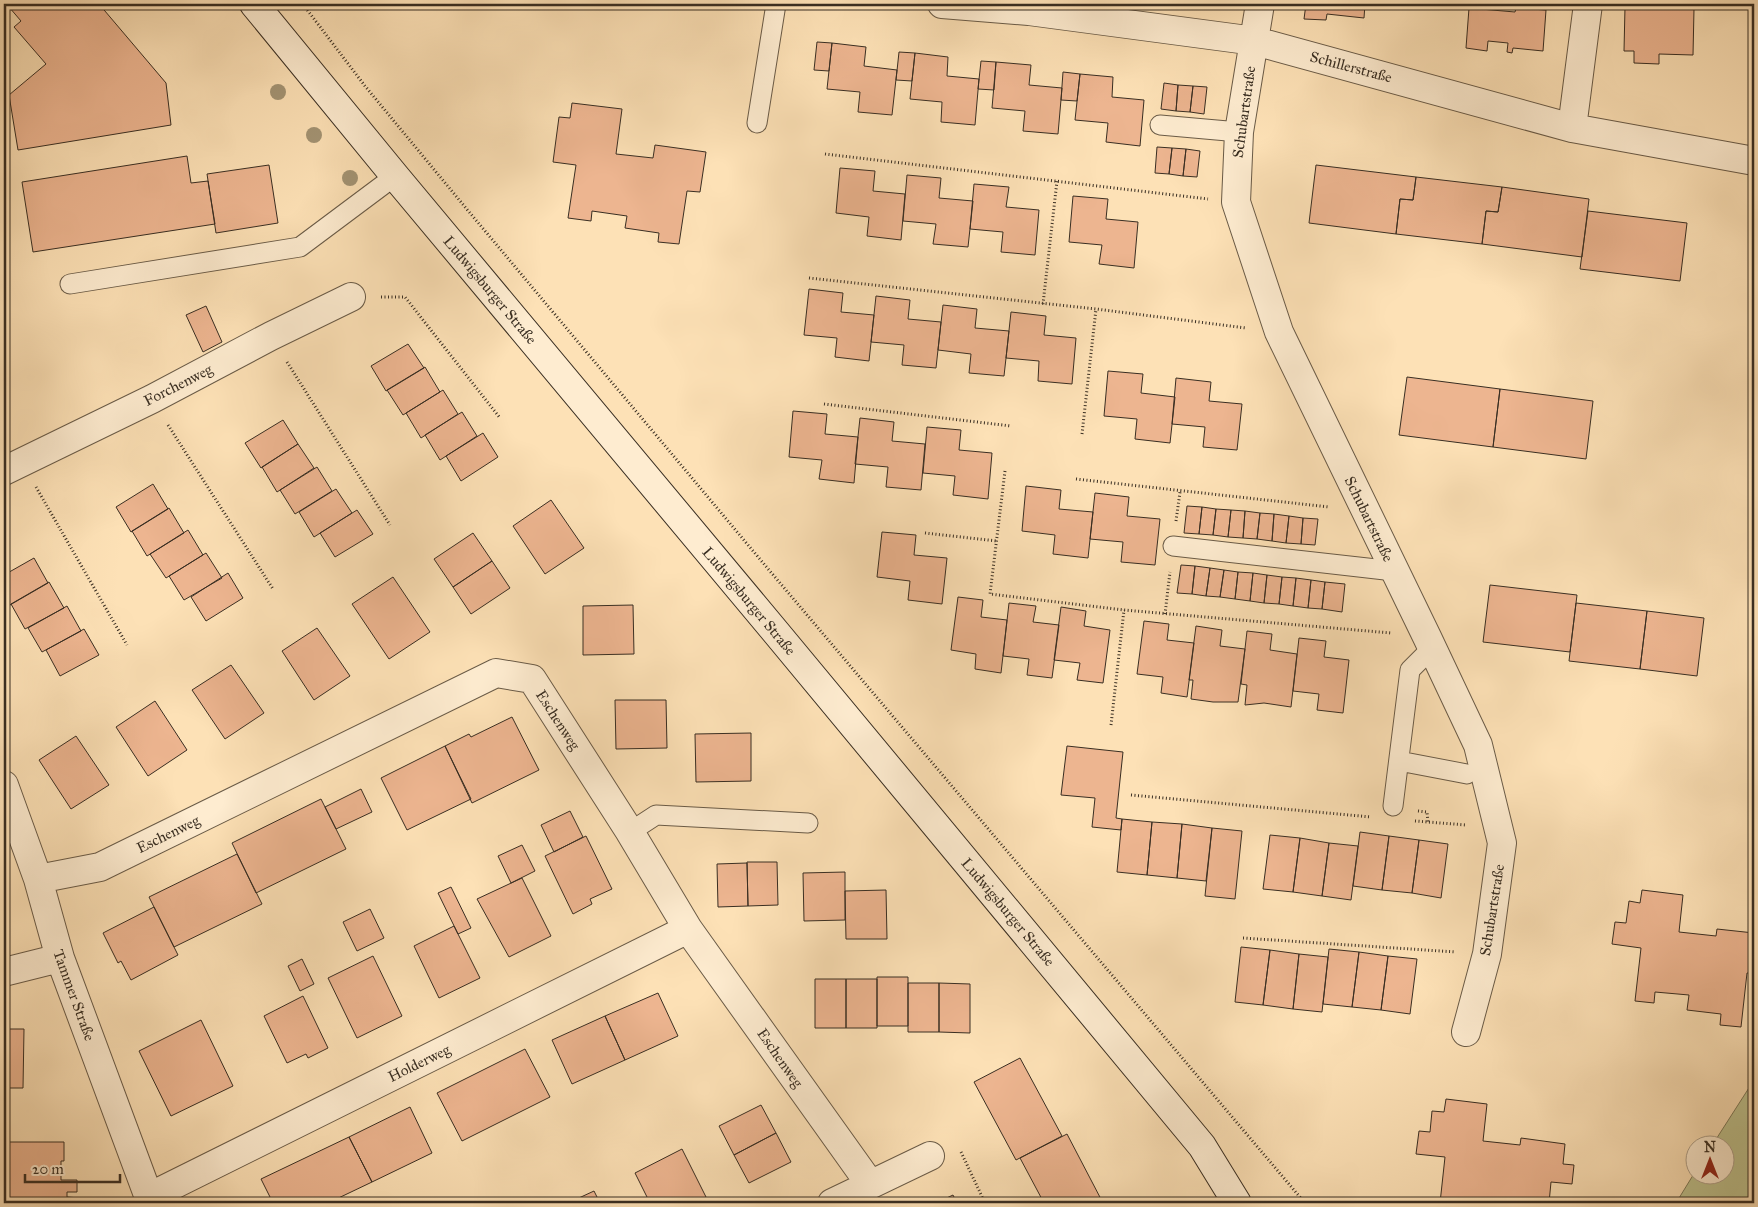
<svg xmlns="http://www.w3.org/2000/svg" width="1758" height="1207" viewBox="0 0 1758 1207" font-family="'IM FELL Great Primer',serif">
<style>
.green{fill:#bec38f;stroke:#7c7858}
.building{fill:#edb590;stroke:#392e22}
.lines{fill:none;stroke-linecap:round;stroke-linejoin:round}
.lane-casing{stroke:#6a5b47;stroke-width:21}
.street-casing{stroke:#6a5b47;stroke-width:30}
.secondary-casing{stroke:#392e22;stroke-width:30}
.path{stroke:#392e22;stroke-width:3;stroke-dasharray:1 2.5;stroke-linecap:butt}
.lane{stroke:#feecd0;stroke-width:19}
.street{stroke:#feecd0;stroke-width:28}
.secondary{stroke:#feecd0;stroke-width:28}
.tree{fill:#a39373}
.labels{text-anchor:middle;dominant-baseline:central;stroke-width:4;stroke-linejoin:round;paint-order:stroke}
.street-label{font-size:15px;fill:#392e22;stroke:#feecd0}
</style>
<rect width="100%" height="100%" fill="#fde1b6"/>
<filter id="stains"><feTurbulence type="fractalNoise" baseFrequency=".004" numOctaves="4"/><feColorMatrix values="0 0 0 0 .2 0 0 0 0 .09 0 0 0 0 .02 0 0 0 .5 -.17"/></filter>
<radialGradient id="worn" r=".72"><stop offset=".6" stop-color="#630" stop-opacity="0"/><stop offset="1" stop-color="#630" stop-opacity=".3"/></radialGradient>
<!-- green -->
<path class="green" d="M1754,1080V1203H1676L1695,1172L1696,1174H1726V1144H1713Z"/>
<!-- building -->
<path class="building" d="M13,4H99L166,83L171,125L18,150L9,95L46,64L14,27L21,21L9,7Z
M1306,4H1365L1364,18L1327,14L1326,20L1304,19Z
M1625,7L1694,9L1693,55L1659,54V64L1634,63V51H1624Z
M1469,8L1515,12L1516,8L1546,10L1543,51L1513,48L1512,53L1507,52L1508,43L1488,41L1487,51L1466,48Z
M817,42L832,43L829,71L814,70Z
M832,43L866,47L864,66L897,70L892,115L858,112L860,92L827,89Z
M899,52L915,53L912,81L896,80Z
M915,53L948,57L947,76L979,79L975,125L941,122L942,102L910,99Z
M981,61L996,62L994,90L978,89Z
M996,62L1031,65L1029,85L1062,88L1058,134L1023,131L1025,111L992,108Z
M1063,72L1080,74L1077,101L1061,100Z
M1080,74L1113,77L1112,97L1144,100L1140,146L1106,142L1108,123L1075,120Z
M1164,83L1178,85L1176,111L1161,109Z
M1178,85L1193,86L1190,112L1176,111Z
M1193,86L1207,87L1204,114L1190,112Z
M572,103L622,109L616,154L653,158L655,145L706,152L700,192L687,191L679,244L658,242L659,233L625,228L627,216L592,211L591,221L568,218L576,165L553,162L559,117L570,118Z
M1157,147L1172,148L1169,174L1155,173Z
M1172,148L1186,149L1183,176L1169,174Z
M1186,149L1200,151L1197,177L1183,176Z
M187,156L191,183L208,181L215,224L33,252L22,182Z
M269,165L278,223L216,233L207,174Z
M1316,165L1416,177L1413,200L1400,199L1396,234L1309,223Z
M840,168L875,171L873,191L905,194L901,240L867,236L869,217L836,213Z
M907,175L941,178L939,198L973,201L968,247L933,244L936,224L903,221Z
M1416,177L1502,187L1498,212L1486,211L1482,244L1396,234L1400,199L1413,200Z
M974,184L1009,187L1006,207L1039,210L1035,255L1001,252L1003,232L970,229Z
M1502,187L1589,199L1582,257L1482,244L1486,211L1498,212Z
M1073,196L1108,199L1106,219L1138,222L1134,268L1099,264L1102,245L1069,242Z
M1588,211L1687,223L1680,281L1580,269Z
M4,283L8,316L4,317Z
M809,289L843,293L841,312L874,315L869,361L835,357L837,338L804,335Z
M876,296L910,300L908,319L941,322L936,368L902,365L904,345L871,342Z
M943,305L977,309L975,328L1009,331L1004,376L969,373L971,354L938,350Z
M206,306L222,342L203,352L186,315Z
M1011,312L1046,316L1044,335L1076,338L1072,384L1038,381L1039,361L1006,358Z
M408,344L424,368L386,391L371,366Z
M425,367L440,392L403,415L387,390Z
M1108,371L1143,374L1141,393L1175,397L1170,443L1135,439L1137,419L1104,416Z
M1407,377L1500,389L1493,447L1399,435Z
M1176,378L1211,382L1209,401L1242,404L1237,450L1203,447L1205,427L1172,424Z
M1500,389L1593,401L1586,459L1493,447Z
M443,390L458,414L421,438L406,413Z
M793,411L827,414L825,434L858,437L854,483L819,479L822,460L789,457Z
M462,412L477,436L440,460L425,435Z
M860,418L894,422L892,441L925,444L921,490L886,487L888,467L855,464Z
M283,420L298,444L261,468L245,443Z
M927,427L961,430L959,450L992,453L988,499L953,495L955,476L923,473Z
M483,433L498,457L461,481L446,456Z
M298,444L314,468L277,492L262,467Z
M317,467L332,491L295,514L280,490Z
M153,484L168,509L131,532L116,507Z
M1026,486L1061,490L1059,509L1093,512L1088,558L1053,554L1055,535L1022,531Z
M336,489L352,513L314,537L299,512Z
M1095,493L1129,497L1127,516L1160,519L1155,565L1121,562L1123,542L1090,539Z
M551,500L584,548L545,574L513,526Z
M1187,506L1202,507L1199,534L1184,533Z
M1202,507L1216,509L1213,535L1199,534Z
M169,508L184,533L147,556L132,531Z
M1216,509L1231,510L1228,537L1213,535Z
M357,510L373,534L335,557L320,533Z
M1231,510L1245,511L1243,538L1228,537Z
M1245,511L1260,513L1257,539L1243,538Z
M1260,513L1274,514L1272,541L1257,539Z
M1274,514L1289,516L1286,543L1272,541Z
M1289,516L1303,518L1301,544L1286,543Z
M1303,518L1318,519L1315,545L1301,544Z
M188,530L203,555L166,578L150,554Z
M882,532L916,535L914,555L947,558L942,604L908,600L910,581L877,577Z
M473,533L492,561L453,587L434,559Z
M206,553L222,578L184,600L169,576Z
M34,558L48,583L10,605L4,593V575Z
M492,561L510,588L471,614L453,587Z
M1181,565L1195,566L1192,594L1177,593Z
M1195,566L1210,568L1206,596L1192,594Z
M1210,568L1224,570L1220,597L1206,596Z
M1224,570L1238,572L1235,599L1220,597Z
M1238,572L1253,573L1250,601L1235,599Z
M228,573L243,598L206,621L191,597Z
M1253,573L1267,575L1264,603L1250,601Z
M1267,575L1282,577L1279,604L1264,603Z
M393,577L430,632L389,659L352,604Z
M1282,577L1296,578L1293,606L1279,604Z
M1296,578L1311,580L1308,608L1293,606Z
M1311,580L1325,582L1322,609L1308,608Z
M49,582L64,608L25,629L11,604Z
M1325,582L1345,584L1342,612L1322,609Z
M1490,585L1577,595L1570,652L1483,642Z
M958,597L983,600L981,617L1007,620L1001,673L975,669L976,654L951,650Z
M1009,603L1036,606L1033,622L1059,625L1052,678L1027,675L1029,659L1003,656Z
M1576,603L1647,611L1640,669L1569,661Z
M633,605L634,654L583,655V606Z
M67,606L81,631L42,652L28,628Z
M1061,607L1086,611L1084,626L1110,630L1103,683L1077,680L1080,663L1054,660Z
M1647,611L1704,618L1697,676L1640,669Z
M1144,621L1169,624L1167,640L1194,643L1187,697L1161,693L1163,677L1137,674Z
M1196,626L1222,630L1220,646L1245,649L1238,702H1213L1191,699L1193,680H1189Z
M317,628L350,676L314,700L282,651Z
M84,629L99,655L60,676L46,650Z
M1247,631L1272,634L1270,650L1297,654L1291,707L1264,703L1245,705L1247,685L1241,684Z
M1299,638L1326,641L1324,657L1349,660L1343,713L1317,710L1319,694L1293,691Z
M231,665L264,713L225,739L192,690Z
M615,700H666L667,748L616,749Z
M155,701L187,750L148,776L116,727Z
M512,717L539,770L472,803L445,746L469,734L471,737Z
M751,733V781L696,782L695,734Z
M76,736L109,785L71,809L39,760Z
M445,746L471,799L407,830L381,778Z
M1067,746L1123,752L1116,818L1122,819L1121,830L1092,827L1095,798L1061,795Z
M361,789L372,812L336,829L325,807Z
M321,799L346,849L256,893L232,843Z
M570,811L583,837L554,852L541,825Z
M1122,819L1152,822L1147,875L1117,872Z
M1152,822L1182,824L1177,878L1147,875Z
M1182,824L1212,828L1206,881L1177,878Z
M1212,828L1242,831L1235,899L1205,896Z
M1360,832L1389,836L1382,890L1353,886Z
M1270,835L1300,838L1293,892L1263,889Z
M586,836L612,889L590,899L592,904L573,914L545,856Z
M1389,836L1419,840L1412,893L1382,890Z
M1300,838L1329,843L1322,896L1293,892Z
M1419,840L1448,844L1441,898L1412,893Z
M1329,843L1358,846L1351,900L1322,896Z
M522,845L535,871L511,883L498,856Z
M237,854L262,904L174,947L149,897Z
M747,862H777L778,905L748,906Z
M747,863L748,906L718,907L717,864Z
M845,872V920L804,921L803,873Z
M522,878L551,936L509,957L477,899Z
M451,887L471,928L458,934L438,893Z
M886,890L887,939H846L845,891Z
M1642,890L1683,895L1679,932L1716,936L1717,929L1754,933V973H1747L1741,1027L1720,1025L1721,1014L1687,1010L1689,995L1655,992L1654,1003L1635,1001L1641,948L1612,944L1615,922L1626,923L1629,901L1640,903Z
M154,907L178,955L131,980L121,961L118,963L103,933Z
M370,909L384,938L357,951L343,922Z
M454,926L480,978L439,998L414,946Z
M1241,947L1270,950L1263,1005L1235,1002Z
M1329,949L1359,952L1352,1007L1323,1004Z
M1270,950L1299,954L1293,1009L1263,1005Z
M1359,952L1388,956L1381,1010L1352,1007Z
M1299,954L1328,957L1322,1012L1293,1009Z
M373,956L402,1016L357,1038L328,978Z
M1388,956L1417,959L1410,1014L1381,1010Z
M302,959L314,984L300,991L288,966Z
M877,977H908V1026H877Z
M815,979H846V1028H815Z
M846,979H877V1028H846Z
M908,983H939V1032H908Z
M939,983L970,984V1033L939,1032Z
M658,993L678,1036L625,1060L605,1016Z
M303,996L328,1048L308,1058L306,1054L287,1063L264,1016Z
M605,1016L625,1060L572,1084L552,1040Z
M201,1020L233,1086L171,1116L139,1051Z
M4,1029H24L23,1088H4Z
M525,1049L550,1097L462,1141L437,1093Z
M1020,1058L1062,1136L1016,1160L974,1082Z
M1446,1099L1487,1104L1483,1141L1520,1145L1521,1138L1565,1144L1563,1164L1574,1165L1572,1184L1551,1182L1549,1203H1481L1459,1201V1203H1440L1445,1157L1416,1154L1419,1131L1430,1132L1432,1111L1444,1112Z
M761,1105L776,1133L734,1155L719,1126Z
M410,1107L432,1153L372,1182L349,1137Z
M776,1133L791,1162L749,1183L734,1155Z
M1067,1134L1103,1203H1044L1020,1158Z
M349,1137L372,1182L328,1203H273L261,1179Z
M4,1142H64V1161H61V1180H77V1192H67V1197L80,1198V1203H9L10,1198H4Z
M682,1149L709,1203H650L635,1173Z
M594,1191L600,1203H568Z
M953,1195L957,1203H936Z"/>
<g class="lines">
<defs>
<path id="lane" d="M757,123L776,4
M1160,125L1239,132
M70,284L300,247L395,176
M1173,546L1394,571
M1399,761L1467,774
M1393,806L1410,670L1432,648
M630,832L656,815L808,823"/>
<path id="street" d="M942,4L1029,11L1255,41L1572,128L1754,161
M1260,4L1239,132L1236,202L1279,332L1427,637L1478,745L1502,843L1487,954L1466,1032
M1572,128L1588,4
M4,471L152,399L271,336L351,297
M4,785L38,879L60,958L151,1203
M38,879L100,867L496,673L532,679L630,832L688,929L870,1184
M4,972L60,958
M149,1197L688,929
M832,1203L930,1156"/>
<path id="secondary" d="M254,4L395,176L774,630L1202,1146L1237,1203"/>
</defs>
<!-- lane casing -->
<use href="#lane" class="lane-casing"/>
<!-- street casing -->
<use href="#street" class="street-casing"/>
<!-- secondary casing -->
<use href="#secondary" class="secondary-casing"/>
<!-- path -->
<path class="path" d="M304,4L305,7L365,86L470,213L769,570L1305,1203
M825,154L1208,199
M809,278L1096,309L1246,328
M381,297H405L500,418
M1043,304L1057,181
M287,362L390,525
M824,404L1011,426
M168,425L273,589
M1082,434L1096,309
M1005,471L990,594L1124,610L1391,633
M1076,479L1329,507
M36,487L127,645
M1176,521L1180,492
M925,533L997,541
M1165,614L1170,572
M1111,725L1124,610
M1131,795L1371,817
M1418,811L1427,812L1428,822
M1415,821L1466,825
M1243,938L1456,952
M961,1152L985,1203"/>
<!-- lane -->
<use href="#lane" class="lane"/>
<!-- street -->
<use href="#street" class="street"/>
<!-- secondary -->
<use href="#secondary" class="secondary"/>
</g>
<!-- trees -->
<g class="tree">
<circle cx="278" cy="92" r="8"/>
<circle cx="314" cy="135" r="8"/>
<circle cx="350" cy="178" r="8"/>
</g>
<g class="labels">
<!-- street labels -->
<g class="street-label">
<text transform="translate(1351 67) rotate(15)">Schillerstraße</text>
<text transform="translate(1244 112) rotate(-82)">Schubartstraße</text>
<text transform="translate(490 290) rotate(50)">Ludwigsburger Straße</text>
<text transform="translate(178 385) rotate(-27)">Forchenweg</text>
<text transform="translate(1369 519) rotate(64)">Schubartstraße</text>
<text transform="translate(749 601) rotate(50)">Ludwigsburger Straße</text>
<text transform="translate(558 720) rotate(57)">Eschenweg</text>
<text transform="translate(168 834) rotate(-26)">Eschenweg</text>
<text transform="translate(1492 910) rotate(-81)">Schubartstraße</text>
<text transform="translate(1008 912) rotate(50)">Ludwigsburger Straße</text>
<text transform="translate(74 995) rotate(70)">Tammer Straße</text>
<text transform="translate(780 1058) rotate(55)">Eschenweg</text>
<text transform="translate(419 1063) rotate(-26)">Holderweg</text>
</g>
</g>
<!-- margin -->
<rect width="1758" height="1207" fill="none" stroke="#fde1b6" stroke-width="20"/>
<rect x="5" y="5" width="1748" height="1197" fill="none" stroke="#392e22" stroke-width="2.5"/>
<rect x="10" y="10" width="1738" height="1187" fill="none" stroke="#392e22"/>
<!-- north arrow -->
<g transform="translate(1710 1160)"><circle r="24" fill="#feecd0" stroke="#afa08a"/>
<path d="M0-4L9 19L0 12L-9 19Z" fill="#8f2418"/>
<text y="-8" font-size="14" font-weight="bold" text-anchor="middle" fill="#392e22">N</text>
</g>
<!-- scale -->
<path d="M25 1174v8h95v-8" fill="none" stroke="#392e22" stroke-width="2.5"/>
<text x="32" y="1174" font-size="15" fill="#392e22" stroke="#feecd0" stroke-width="4" paint-order="stroke">20 m</text>
<rect width="100%" height="100%" filter="url(#stains)"/>
<rect width="100%" height="100%" fill="url(#worn)"/>
</svg>
